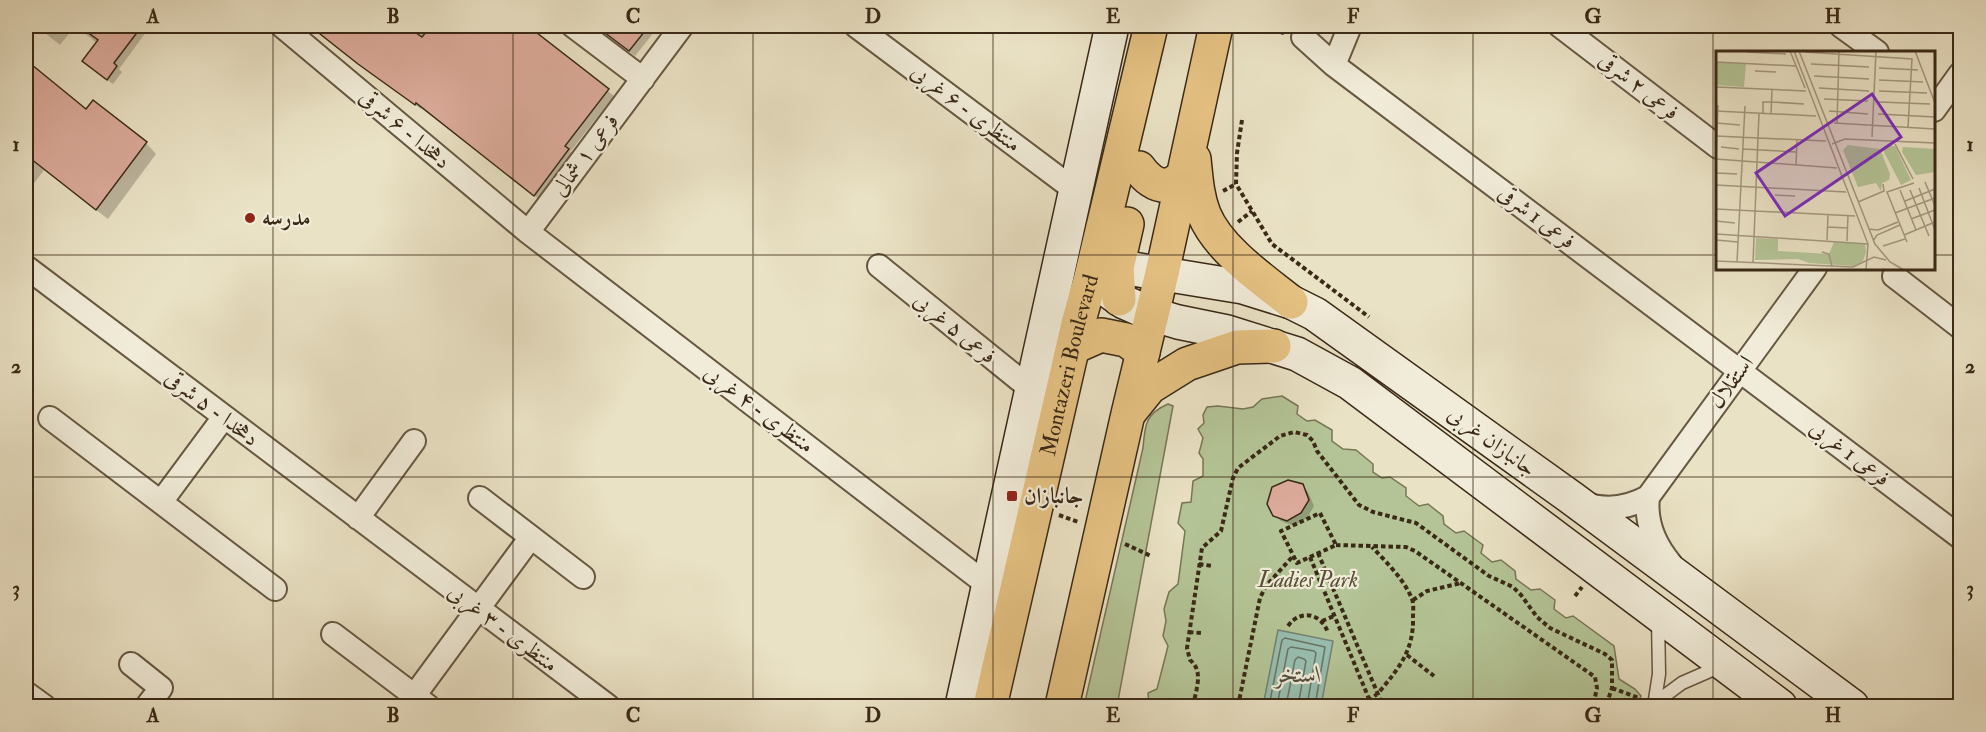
<svg xmlns="http://www.w3.org/2000/svg" width="1986" height="732" viewBox="0 0 1986 732" font-family="'IM FELL Double Pica',Amiri,serif">
<style>
.green{fill:#b4c496;stroke:#777656;stroke-width:1.5}
.water{fill:#98beb0;stroke:#728273;stroke-width:1.5}
.shadow{fill:#0003}
.lines{fill:none;stroke-linecap:round;stroke-linejoin:round}
.shore{stroke:#697464;stroke-width:1.5}
.building{fill:#dcab9b;stroke:#3a2917;stroke-width:1.5}
.lane-casing{stroke:#665742;stroke-width:15}
.street-casing{stroke:#665742;stroke-width:26}
.secondary-casing{stroke:#3a2917;stroke-width:36}
.primary-casing{stroke:#3a2917;stroke-width:36}
.path{stroke:#3a2917;stroke-width:4;stroke-dasharray:4.5 3;stroke-linecap:butt}
.lane{stroke:#f1ecd9;stroke-width:12}
.street{stroke:#f1ecd9;stroke-width:22}
.secondary{stroke:#f1ecd9;stroke-width:33}
.primary{stroke:#e5c182;stroke-width:33}
.grid{fill:none;stroke:#3a2917;stroke-width:1.5;stroke-opacity:0.55}
.poi-dot{fill:#8f2418;stroke:#f1ecd9;stroke-width:2}
.labels{text-anchor:middle;dominant-baseline:central;stroke-width:4.5;stroke-linejoin:round;paint-order:stroke}
.street-label{font-size:22px;fill:#3a2917;stroke:#f1ecd9}
.poi-label{font-size:22px;font-weight:bold;fill:#3a2917;stroke:#f1ecd9;text-anchor:start}
.park-label{font-size:22px;font-style:italic;fill:#585037;stroke:#f1ecd9}
.water-label{font-size:24px;font-style:italic;fill:#524e3d;stroke:#f1ecd9}
.inset-road{fill:none;stroke:#a4987f;stroke-width:1.5}
.view{fill:#7b2cbf;fill-opacity:0.15;stroke:#7b2cbf;stroke-width:3}
.inset-edge{fill:none;stroke:#3a2917;stroke-width:3}
.neatline{fill:none;stroke:#3a2917;stroke-width:2}
.grid-label{font-size:20px;text-anchor:middle;font-weight:bold;fill:#3a2917}
</style>
<rect width="100%" height="100%" fill="#eae2c5"/>
<filter id="stains"><feTurbulence type="fractalNoise" baseFrequency=".00333" numOctaves="4"/><feColorMatrix values="0 0 0 0 .2 0 0 0 0 .09 0 0 0 0 .02 0 0 0 .5 -.17"/></filter>
<radialGradient id="worn" r=".72"><stop offset=".6" stop-color="#630" stop-opacity="0"/><stop offset="1" stop-color="#630" stop-opacity=".3"/></radialGradient>
<!-- green -->
<path class="green" d="M1282,396L1298,406L1297,414L1307,421L1315,420L1332,430V441L1343,449L1356,450L1373,464V472L1382,478L1390,477L1406,488V496L1419,506L1428,504L1443,516L1444,524L1456,533L1464,531L1483,545L1481,553L1492,562L1501,560L1515,571L1516,579L1531,590L1540,589L1555,600L1554,609L1566,618L1573,616L1614,646L1619,679L1635,689L1641,696L1637,706H1149L1148,693L1157,689L1168,646L1163,636L1166,621L1164,609L1169,592L1178,584L1185,531L1178,523L1182,503L1191,502L1193,481L1203,476V459L1199,453L1203,438L1198,429L1204,423L1203,415L1207,407L1218,406L1243,409L1253,407L1262,399Z
M1168,404L1173,406L1117,706H1084L1143,448C1145,425 1145,414 1168,404Z"/>
<!-- water -->
<path class="water" d="M1278,630L1333,641L1321,706H1263Z"/>
<!-- shadow -->
<path class="shadow" d="M36,26H156L152,30L149,28L119,69L122,72L113,84L90,67L97,43L75,26L60,45Z
M310,26H526L614,96L570,152L574,156L540,200L422,108L421,109L366,69Z
M596,26H659L635,56Z
M26,62L86,111L146,143L156,154L108,219L44,170L26,194Z
M1302,486L1308,492L1314,506L1307,518L1294,526L1281,521L1274,515Z"/>
<g class="lines">
<!-- shore -->
<path class="shore" d="M1269,706L1282,640L1285,638L1325,647L1315,706
M1277,706L1288,649L1291,647L1314,651L1316,653L1307,706
M1286,706L1295,660L1298,657L1304,659L1306,661L1298,706"/>
</g>
<!-- building -->
<path class="building" d="M79,26H142L114,63L117,66L107,80L82,61L98,40Z
M310,26H406L422,37L431,26H528L609,89L565,146L569,149L534,196L416,103L415,105L358,64Z
M596,26H649L629,51Z
M26,60L86,109L93,100L147,142L96,210L26,155Z
M1288,480L1303,484L1309,500L1301,513L1287,521L1273,516L1267,504L1272,487Z"/>
<g class="lines">
<defs>
<path id="lane" d="M1655,703L1682,683L1721,666
M1654,706L1659,674L1658,620"/>
<path id="street" d="M282,26L528,232L989,586
M573,26L643,79
M856,26L1076,191
M1560,26L1718,147
M1841,26L1877,52
M1303,37L1334,65L1960,537
M1334,65L1350,26
M1934,110L1960,74
M528,232L682,26
M879,266L1032,390
M26,267L608,706
M1894,276L1960,327
M50,418L275,589
M1648,497C1645,523 1655,545 1671,564
M480,498L583,577
M161,502L224,417
M1583,503C1605,511 1626,509 1648,497L1815,268
M358,518L414,441
M333,634L428,706
M131,664L161,688L147,706
M26,693L44,706
M414,696L531,537"/>
<path id="secondary" d="M1092,274L1117,268L1133,269L1243,287L1291,302L1315,314L1573,499L1852,706
M1097,283L1124,302L1151,314L1178,322L1227,332L1297,354L1350,383L1780,706
M962,706L1112,26"/>
<g id="primary">
<path d="M1194,159C1196,178 1197,196 1204,214C1218,249 1262,279 1291,302"/>
<path d="M1139,168C1145,177 1156,187 1168,185C1172,184 1178,180 1182,178"/>
<path d="M1119,299L1117,268L1127,224"/>
<path d="M1074,347L1101,335L1126,340L1143,352"/>
<path d="M1129,413L1150,387L1187,364L1237,347L1274,346"/>
<path id="s1" d="M990,706L1078,324L1091,277L1151,26"/>
<path d="M1062,706L1128,414L1162,273L1216,26"/>
</g>
</defs>
<!-- lane casing -->
<use href="#lane" class="lane-casing"/>
<!-- street casing -->
<use href="#street" class="street-casing"/>
<!-- secondary casing -->
<use href="#secondary" class="secondary-casing"/>
<!-- primary casing -->
<use href="#primary" class="primary-casing"/>
<!-- path -->
<path class="path" d="M1258,26L1284,33
M1954,115L1960,120
M1242,120L1237,153L1236,184L1272,244L1369,317
M1223,191L1236,184
M1238,222L1252,211
M1320,513L1336,545L1297,563L1281,531Z
M1059,515L1078,522
M1125,544L1151,556
M1336,545L1406,547L1415,551L1595,677L1597,688L1593,706
M1318,553L1383,706
M1310,557L1372,706
M1199,564L1212,566
M1575,596L1582,587
M1413,600L1427,591L1461,583
M1322,621L1334,616
M1288,626C1301,608 1322,614 1328,633
M1189,632L1201,633
M1407,655L1434,676
M1612,688L1639,698
M1193,706C1196,690 1204,671 1190,660L1187,648L1202,548L1221,531L1233,478L1238,468L1280,436L1294,432L1307,435L1313,441L1317,451L1359,505L1373,512L1416,523L1489,576L1513,587L1521,595L1537,617L1550,628L1605,654L1612,660V688L1606,706
M1238,706L1260,598L1266,586L1293,556
M1363,706C1368,700 1375,697 1380,691C1400,667 1414,649 1413,617C1413,611 1414,604 1412,599C1404,579 1386,562 1372,547"/>
<!-- lane -->
<use href="#lane" class="lane"/>
<!-- street -->
<use href="#street" class="street"/>
<!-- secondary -->
<use href="#secondary" class="secondary"/>
<!-- primary -->
<use href="#primary" class="primary"/>
</g>
<!-- grid -->
<path class="grid" d="M273,26V706M513,26V706M753,26V706M993,26V706M1233,26V706M1473,26V706M1713,26V706M26,255H1718M1934,255H1960M26,477H1960"/>
<!-- markers -->
<g class="poi-dot">
<circle cx="250" cy="218" r="6"/>
<rect x="1006" y="490" width="12" height="12" rx="3"/>
</g>
<g class="labels">
<!-- street labels -->
<g class="street-label">
<text transform="translate(1639 86) rotate(38)">فرعی ۲ شرقی</text>
<text transform="translate(966 108) rotate(37)">منتظری - ۶ غربی</text>
<text transform="translate(405 129) rotate(40)">دهخدا - ۶ شرقی</text>
<text transform="translate(585 155) rotate(-53)">فرعی ۱ شمالی</text>
<text transform="translate(1537 217) rotate(37)">فرعی 1 شرقی</text>
<text transform="translate(955 328) rotate(39)">فرعی ۵ غربی</text>
<text stroke="none"><textPath href="#s1" startOffset="350">Montazeri Boulevard</textPath></text>
<text transform="translate(1731 382) rotate(-54)">استقلال</text>
<text transform="translate(212 408) rotate(37)">دهخدا - ۵ شرقی</text>
<text transform="translate(759 409) rotate(37)">منتظری - ۴ غربی</text>
<text transform="translate(1492 441) rotate(36)">جانبازان غربی</text>
<text transform="translate(1850 453) rotate(37)">فرعی 1 غربی</text>
<text transform="translate(503 628) rotate(37)">منتظری - ۳ غربی</text>
</g>
<!-- poi labels -->
<g class="poi-label">
<text x="262" y="218">مدرسه</text>
<text x="1024" y="496">جانبازان</text>
</g>
<!-- park labels -->
<g class="park-label">
<text x="1308" y="580">Ladies Park</text>
</g>
<!-- water labels -->
<g class="water-label">
<text x="1298" y="674">استخر</text>
</g>
</g>
<!-- overview -->
<g transform="translate(1716 51)">
<rect width="219" height="219" fill="#eae2c5"/>
<path d="M0,11L30,13L28,36L0,34ZM132,94L164,98L174,123L173,129L166,132L165,140L160,132L142,136L127,99ZM168,95H179L195,129L185,134L168,101ZM187,96L219,98V121L200,124L186,101ZM40,187L62,188V200L113,203L118,191L149,193L150,201L147,210L138,215L93,212L82,208L39,209Z" fill="#b4c496"/>
<path class="inset-road" d="M74,0L89,37M78,0L152,193L150,219M83,0L159,193L174,211L188,219M199,0L219,52M31,1L70,3M89,1L196,8L192,76M0,11L80,15M95,13L153,16M163,17L202,19M39,20L60,21M98,25L153,28M163,29L207,31M0,36L90,40M103,37L153,40M163,40L211,42M108,48L152,50M56,51L88,53M163,51L214,53M2,54L0,108L121,117M0,60L100,65M113,60L152,63M47,62V51H56M55,63L56,39M162,63L219,66M0,72L24,74M118,72L219,78M121,73L123,0M0,85L110,90M156,86L160,0M116,93L129,88L219,92M179,93L197,128M5,96L23,98M27,98L80,101M80,114L81,89M0,122L21,123M209,131L219,155M0,134L130,141M203,137L219,179M184,139L200,179M194,139L213,185M59,144L79,145M189,150L219,138M142,151L168,140L167,133M0,158L139,165M179,162L219,147M195,168L219,159M0,170L19,172M112,176L131,177M152,178L162,179L182,171M0,183L152,193M188,184L219,171M0,189L22,191M111,189L112,164M131,190L132,164M157,190L161,184L184,174M191,191L171,141L198,132M167,195L189,188M106,201L113,203L116,216M0,210L137,216L158,206L170,209M21,211L29,55M37,212L43,62"/>
<path class="view" d="M156,43L185,86L69,165L40,122Z"/>
<rect width="219" height="219" class="inset-edge"/>
</g>
<!-- margin -->
<rect width="1986" height="732" fill="none" stroke="#eae2c5" stroke-width="66"/>
<rect x="33" y="33" width="1920" height="666" class="neatline"/>
<g class="grid-label">
<text x="153" y="23">A</text>
<text x="393" y="23">B</text>
<text x="633" y="23">C</text>
<text x="873" y="23">D</text>
<text x="1113" y="23">E</text>
<text x="1353" y="23">F</text>
<text x="1593" y="23">G</text>
<text x="1833" y="23">H</text>
<text x="16" y="151">1</text>
<text x="1970" y="151">1</text>
<text x="16" y="373">2</text>
<text x="1970" y="373">2</text>
<text x="16" y="595">3</text>
<text x="1970" y="595">3</text>
<text x="153" y="722">A</text>
<text x="393" y="722">B</text>
<text x="633" y="722">C</text>
<text x="873" y="722">D</text>
<text x="1113" y="722">E</text>
<text x="1353" y="722">F</text>
<text x="1593" y="722">G</text>
<text x="1833" y="722">H</text>
</g>
<rect width="100%" height="100%" filter="url(#stains)"/>
<rect width="100%" height="100%" fill="url(#worn)"/>
</svg>
